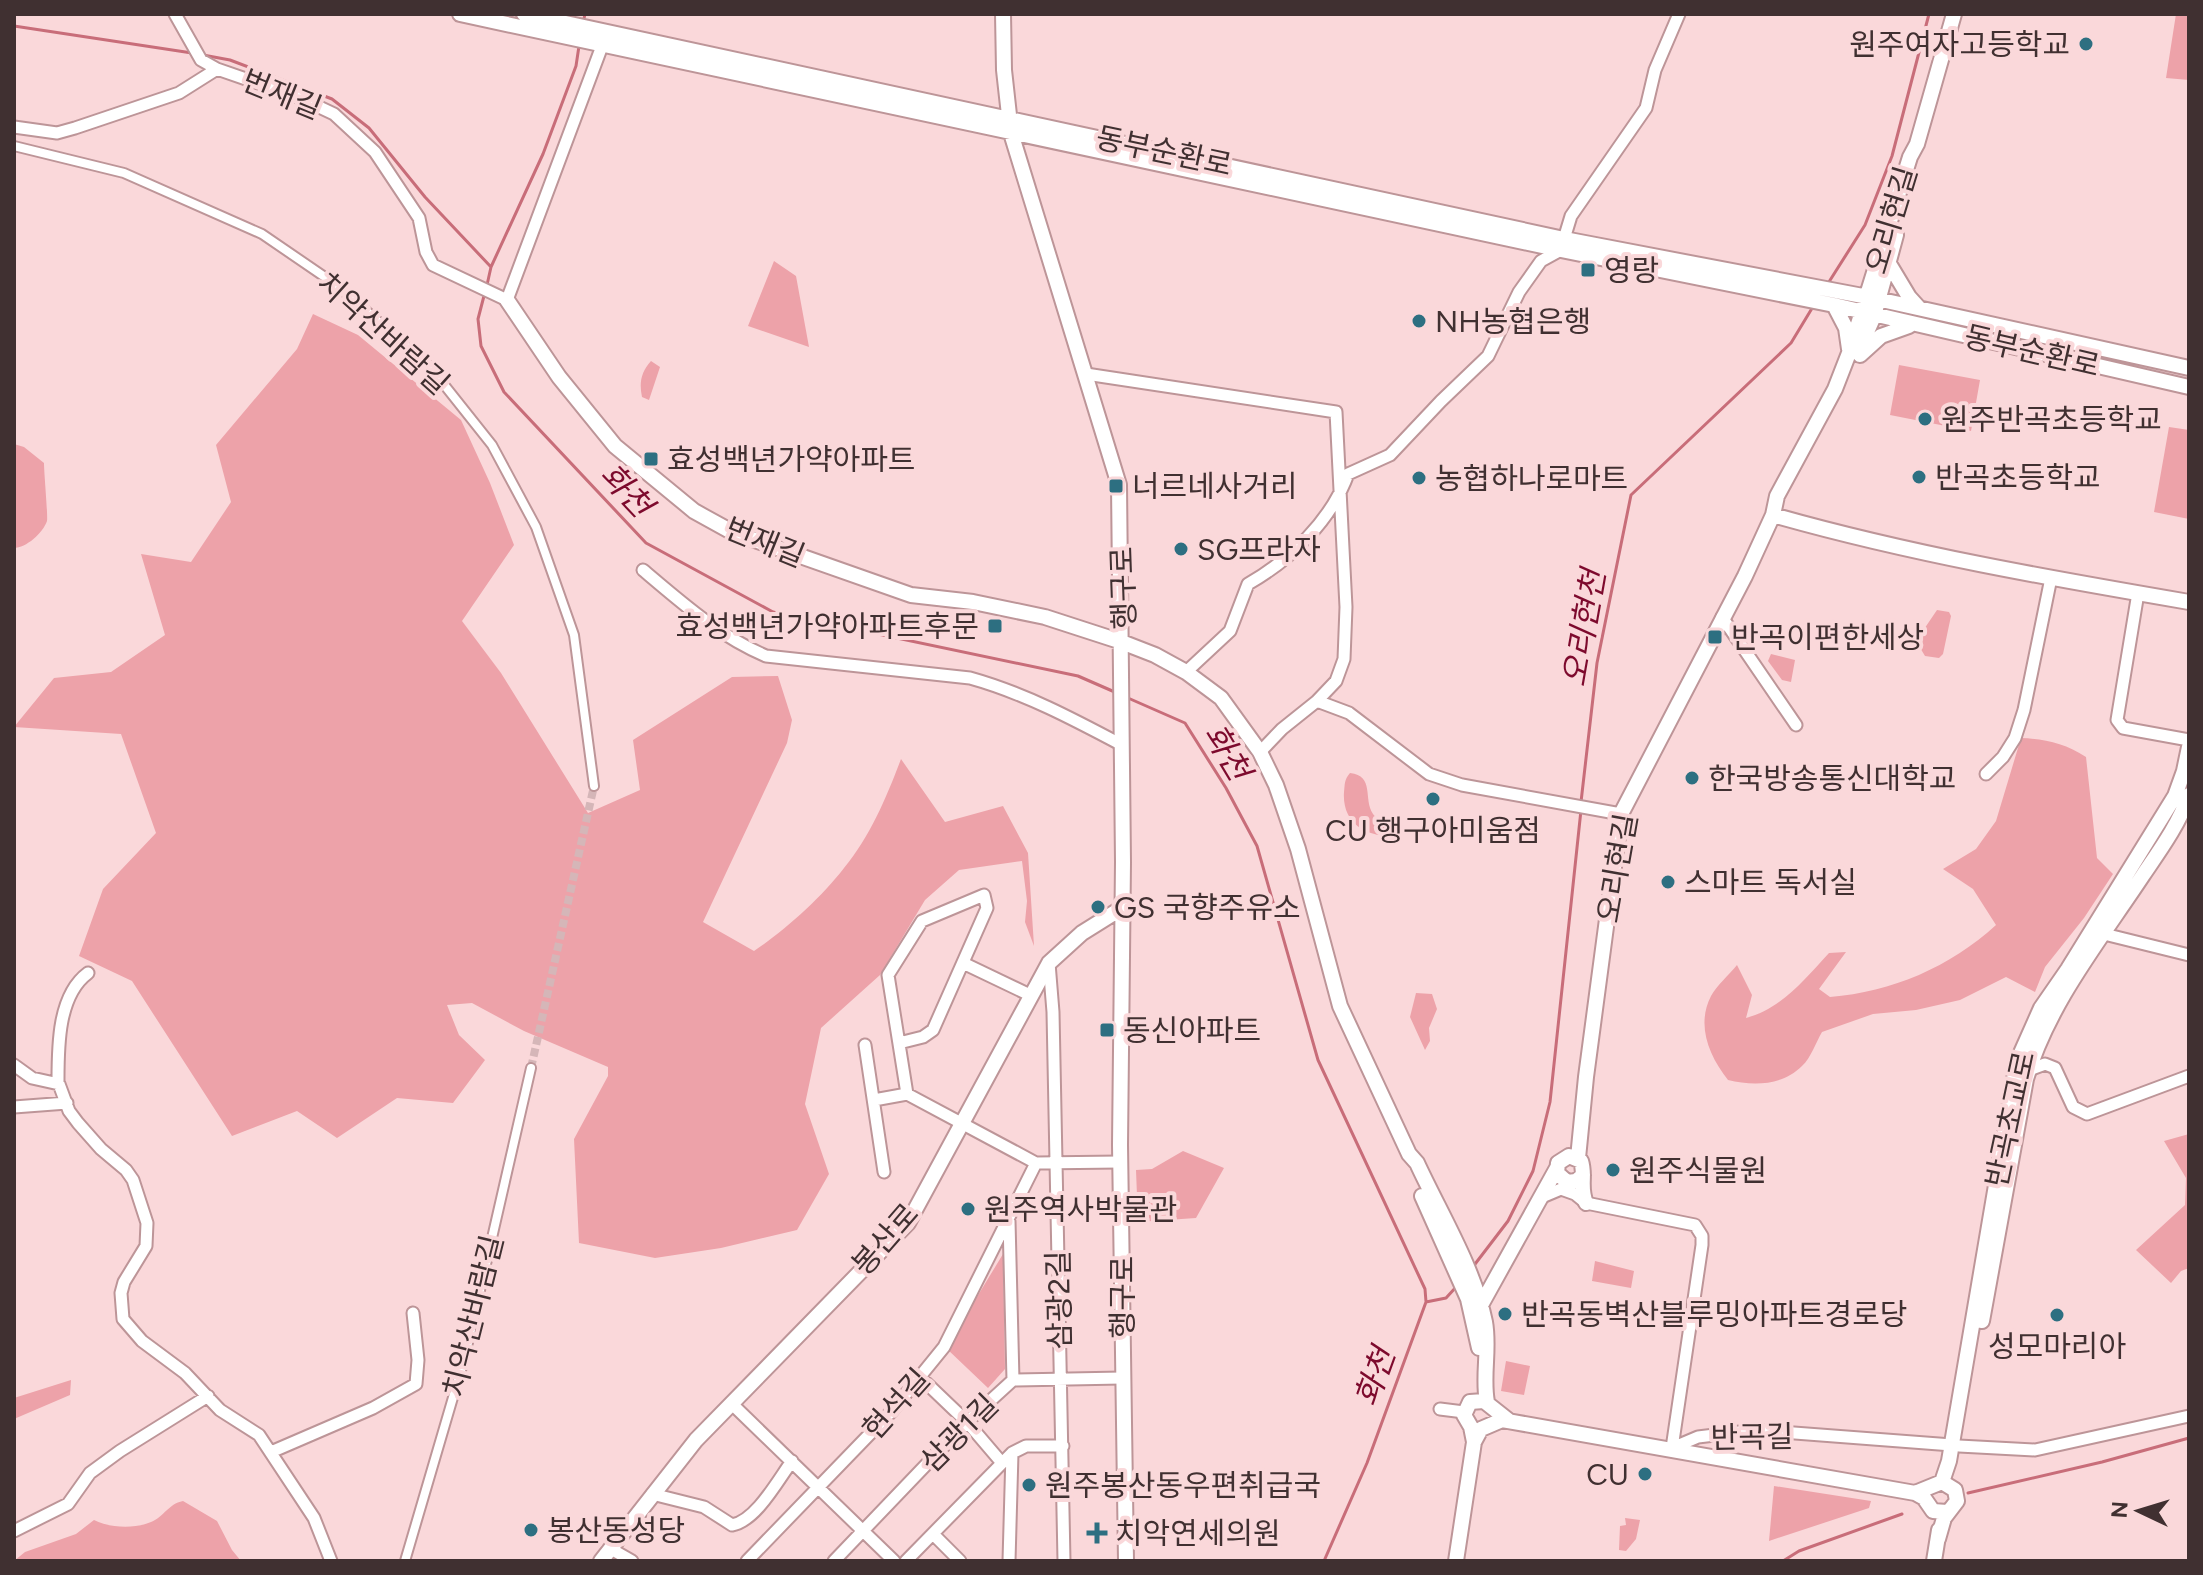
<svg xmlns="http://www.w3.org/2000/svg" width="2203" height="1575" viewBox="0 0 2203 1575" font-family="Figtree,'Noto Sans KR',sans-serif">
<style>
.green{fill:#eda2a9}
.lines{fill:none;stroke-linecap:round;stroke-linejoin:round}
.stream{stroke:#c86d79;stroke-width:3}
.pedestrian-tunnel{stroke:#d5b6b8;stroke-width:8;stroke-dasharray:8 4;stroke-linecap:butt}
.pedestrian-casing{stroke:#bd9598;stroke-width:12}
.minor-casing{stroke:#bd9598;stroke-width:15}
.tertiary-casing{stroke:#bd9598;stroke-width:18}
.pedestrian{stroke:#fff;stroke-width:8}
.minor{stroke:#fff;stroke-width:11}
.tertiary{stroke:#fff;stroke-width:14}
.poi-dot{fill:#2d6f81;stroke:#fad8da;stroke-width:3}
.labels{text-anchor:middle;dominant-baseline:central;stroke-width:8;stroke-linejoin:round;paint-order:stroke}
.poi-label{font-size:30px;fill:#403031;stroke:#fad8da;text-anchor:start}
.street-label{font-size:30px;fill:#403031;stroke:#fad8da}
.water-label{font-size:32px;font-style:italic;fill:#7d0a2d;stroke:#fad8da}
</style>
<rect width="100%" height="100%" fill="#fad8da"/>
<!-- green -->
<path class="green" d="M2176,14H2189V80L2166,78Z
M774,261L796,276L809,347L748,326Z
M313,314L358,335L461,420L490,483L514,545L462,621L501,673L588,813L640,790L633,740L732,677L778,676L792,720L787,743L703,922L754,951C785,930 821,898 844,868C870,837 887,796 901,759L945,822L1003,806L1028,853L1034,946L1025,922L1027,901L1022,861L959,870L925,900L880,975L821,1028L805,1104L829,1174L797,1230L721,1248L655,1258L579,1243L574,1139L608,1076V1067L524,1031L472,1003L447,1005L459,1035L485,1060L453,1103L397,1098L337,1138L297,1111L232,1136L132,981L79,956L103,889L156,833L121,734L14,727L54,678L111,672L165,635L141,554L191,562L231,502L216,445L297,349Z
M651,361L660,367L649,400L642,397C639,383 641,372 651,361Z
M1899,365L1980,380L1971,431L1890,415Z
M2169,427L2189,430V519L2154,512Z
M14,444L24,447L44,463C44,473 48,515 47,521C43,533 26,548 14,548Z
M1937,610L1949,612L1951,616L1943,654L1939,658L1925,656L1916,641Z
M1771,654L1795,660L1791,682L1782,680L1768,661Z
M2021,738C2045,739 2065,743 2086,757L2097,858L2113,874L2084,918L2045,967L2035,992L2006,977L1960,1000L1916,1010L1873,1014L1822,1032C1816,1042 1811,1058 1802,1066C1782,1086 1753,1086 1728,1080C1709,1056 1696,1025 1711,996C1717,985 1729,975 1737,965L1752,995L1746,1018C1781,1009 1805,979 1829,953L1846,952L1819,989L1830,997C1892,992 1950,967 1996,925L1973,889L1943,869L1976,849L1996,821Z
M1350,773C1375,776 1363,799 1373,814C1378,821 1387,823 1394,828L1395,834L1391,836C1364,836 1342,822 1344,792C1345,784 1344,780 1350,773Z
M1416,993L1432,994L1437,1009L1429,1028L1430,1041L1425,1050L1410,1017Z
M2189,1134V1268L2181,1271L2171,1283L2136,1250L2185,1205L2186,1178L2164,1141Z
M1183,1151L1224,1168L1196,1218L1138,1222L1136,1170L1152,1169Z
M1003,1254L1005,1369L988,1388L946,1348Z
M1595,1261L1634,1271L1631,1288L1592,1281Z
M1506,1361L1530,1366L1524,1395L1501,1391Z
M71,1380L70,1395L14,1419V1398Z
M1774,1486L1871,1501L1869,1508L1769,1541Z
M183,1501L217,1521L232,1550L241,1561H14L25,1552L76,1534L94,1520C109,1528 135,1529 151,1522C164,1517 168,1504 183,1501Z
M1625,1518L1640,1520L1636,1539L1626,1551L1619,1550L1620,1526L1626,1525Z"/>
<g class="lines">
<!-- stream -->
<path class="stream" d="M583,23L585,14
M14,26L192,53
M203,55L230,60L332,99L369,128L425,197L491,267
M487,285L491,267L543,154L576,66L579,46
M1827,285L1865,225L1892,156L1929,14
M485,292L478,319L481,346L504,392L646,543L773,612L1078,676L1117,693
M1128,698L1185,723L1226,788L1257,846L1318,1060L1425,1289L1426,1302L1367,1463L1324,1561
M1581,802L1597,663L1631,495L1791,343L1814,305
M1472,1268L1508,1221L1533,1171L1550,1102L1581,810
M1426,1302L1446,1298L1457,1286
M1968,1493L2102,1462L2189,1438
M1783,1561L1799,1551L1902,1514"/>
<!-- pedestrian-tunnel -->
<path class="pedestrian-tunnel" d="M531,1068L594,786"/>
<defs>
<path id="pedestrian" d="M14,146L124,173L262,234L338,286L430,367L492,445L536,527L574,635L594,786
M405,1561L464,1360L531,1068"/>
<path id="minor" d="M175,14L201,60L217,69L298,97L334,114L375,152L419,218L426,252L433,265L507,300L602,46
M14,127L57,133L75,128L179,93L217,69
M1564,239L1571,216L1646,108L1655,70L1679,14
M1086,374L1336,412L1346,607L1344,659L1336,681L1317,701
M643,570C682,603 719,636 766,656L970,678C1024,693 1073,719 1122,745
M2138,593L2117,720L2123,728L2189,740
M1722,617L1796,725
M1186,672L1230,631L1248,584C1290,560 1331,521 1348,474L1390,455L1441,401L1488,356L1519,292L1541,261L1561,250
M1260,752L1282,729L1317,701L1349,713L1429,774L1462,785L1621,814
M1986,774L2003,757L2015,738L2024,710L2051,578
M2104,934L2189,955
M963,963L1032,996
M1049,963L1053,1012L1064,1561
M899,1043L923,1037L933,1030L987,908L984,895L922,921L888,975L907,1094
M865,1045L884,1172
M14,1065L32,1078L59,1084L69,1111L78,1123L101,1149L126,1170L133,1180L147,1223L146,1246L124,1282L121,1293L123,1319L142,1341L185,1373L220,1410L259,1435L314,1518L331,1561
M2029,1070L2045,1064L2055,1068L2073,1107L2087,1114L2189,1076
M58,1084C58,1049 57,996 88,973
M874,1100L907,1094L1036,1163L1120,1162
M14,1107L67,1103
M1542,1197L1561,1189L1575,1194L1586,1203L1695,1225L1702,1236V1245L1672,1448
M1009,1221L1013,1380
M921,1378L967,1422L1002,1463
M731,1403L894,1561
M1440,1409L1464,1412
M1959,1446L2035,1450L2189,1416
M1672,1448L1698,1437L1756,1430L1952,1445
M271,1452L373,1408L416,1384L418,1360L413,1313
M652,1494L704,1507L732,1525C756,1521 778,1480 792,1461
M14,1531L68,1504L90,1473L120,1451L208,1396
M933,1534L960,1561
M611,1549L632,1561
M747,1561L892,1411L944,1347L1036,1163
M834,1561L967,1422L1013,1380L1122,1378
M906,1561L1012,1453L1026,1446H1063
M1009,1561L1012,1453"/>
<path id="tertiary" d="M460,14L1561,250L1834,305L2189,387
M524,14L1564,239L1868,297L2189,368
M1003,14L1004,70L1011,133L1119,485L1123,862L1120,1145L1126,1561
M1888,262L1909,297L1919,308
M507,300L559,377L615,446L694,511L732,532L911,595L973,602L1045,617L1119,641L1155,655L1186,672L1221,698L1260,752L1276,785L1298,849L1340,1006L1409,1154L1417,1163C1440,1213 1474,1268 1485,1322C1490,1349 1482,1376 1487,1402
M1834,305L1846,328L1849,349
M1860,348L1874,316L1896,235
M1860,355L1881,336L1909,326
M1773,515C1910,554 2049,578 2189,602
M1578,1158L1586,1077L1621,814L1745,576L1773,515L1777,496L1835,389L1849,353L1910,157L1917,144L1954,14
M1583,1175L1576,1181L1567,1182L1557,1173L1558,1163L1569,1156L1581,1161C1586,1176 1579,1187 1586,1203
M1422,1196L1468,1299L1479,1348
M1481,1305L1557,1168
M1982,1321L2026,1079C2048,1004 2100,940 2143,875C2160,850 2179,824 2189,795
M1474,1442L1471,1427L1464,1415L1470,1402L1484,1401L1508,1420
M1942,1482L1949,1461L2017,1062L2041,1008L2068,969L2175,796L2184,771L2189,747
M1915,1493L1942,1482L1955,1490L1957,1501L1944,1518L1938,1539
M601,1561L696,1440L908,1223L1049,963L1082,933L1122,908
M1456,1561L1474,1442L1481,1429L1502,1420L1915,1493L1924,1498L1933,1511L1947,1512
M1934,1561L1939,1530"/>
</defs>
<!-- pedestrian casing -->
<use href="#pedestrian" class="pedestrian-casing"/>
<!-- minor casing -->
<use href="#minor" class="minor-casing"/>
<!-- tertiary casing -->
<use href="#tertiary" class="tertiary-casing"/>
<!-- pedestrian -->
<use href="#pedestrian" class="pedestrian"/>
<!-- minor -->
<use href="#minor" class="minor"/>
<!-- tertiary -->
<use href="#tertiary" class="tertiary"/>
</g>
<!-- markers -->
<g class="poi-dot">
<circle cx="2086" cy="44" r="8"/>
<rect x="1580" y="262" width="16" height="16" rx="4"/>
<circle cx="1419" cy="321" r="8"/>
<circle cx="1925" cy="419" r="8"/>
<rect x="643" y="451" width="16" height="16" rx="4"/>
<circle cx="1919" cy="477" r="8"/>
<circle cx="1419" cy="478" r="8"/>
<rect x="1108" y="478" width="16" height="16" rx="4"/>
<circle cx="1181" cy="549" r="8"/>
<rect x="987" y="618" width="16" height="16" rx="4"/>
<rect x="1707" y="629" width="16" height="16" rx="4"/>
<circle cx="1692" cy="778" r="8"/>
<circle cx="1433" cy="799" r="8"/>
<circle cx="1668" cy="882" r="8"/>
<circle cx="1098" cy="907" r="8"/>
<rect x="1099" y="1022" width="16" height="16" rx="4"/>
<circle cx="1613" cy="1170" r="8"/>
<circle cx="968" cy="1209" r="8"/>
<circle cx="1505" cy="1314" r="8"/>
<circle cx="2057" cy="1315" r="8"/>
<circle cx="1645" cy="1474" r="8"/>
<circle cx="1029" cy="1485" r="8"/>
<circle cx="531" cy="1530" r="8"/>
<path d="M1093 1521h8v8h8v8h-8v8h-8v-8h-8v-8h8z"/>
</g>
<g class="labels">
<!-- poi labels -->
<g class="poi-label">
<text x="2070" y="44" text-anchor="end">원주여자고등학교</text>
<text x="1604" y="270">영랑</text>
<text x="1435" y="321">NH농협은행</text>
<text x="1941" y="419">원주반곡초등학교</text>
<text x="667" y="459">효성백년가약아파트</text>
<text x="1935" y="477">반곡초등학교</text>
<text x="1435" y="478">농협하나로마트</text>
<text x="1132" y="486">너르네사거리</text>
<text x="1197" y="549">SG프라자</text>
<text x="979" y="626" text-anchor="end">효성백년가약아파트후문</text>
<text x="1731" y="637">반곡이편한세상</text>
<text x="1708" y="778">한국방송통신대학교</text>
<text x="1433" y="830" text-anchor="middle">CU 행구아미움점</text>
<text x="1684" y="882">스마트 독서실</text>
<text x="1114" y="907">GS 국향주유소</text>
<text x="1123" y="1030">동신아파트</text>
<text x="1629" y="1170">원주식물원</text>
<text x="984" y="1209">원주역사박물관</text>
<text x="1521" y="1314">반곡동벽산블루밍아파트경로당</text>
<text x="2057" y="1346" text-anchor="middle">성모마리아</text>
<text x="1629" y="1474" text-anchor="end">CU</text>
<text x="1045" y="1485">원주봉산동우편취급국</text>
<text x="547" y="1530">봉산동성당</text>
<text x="1115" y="1533">치악연세의원</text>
</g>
<!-- street labels -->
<g class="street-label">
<text transform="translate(282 94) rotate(22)">번재길</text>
<text transform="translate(1164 151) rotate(12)">동부순환로</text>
<text transform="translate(1891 220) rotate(-73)">오리현길</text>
<text transform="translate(383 333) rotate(42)">치악산바람길</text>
<text transform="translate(2032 351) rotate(13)">동부순환로</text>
<text transform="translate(765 542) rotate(22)">번재길</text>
<text transform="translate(1123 588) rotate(-92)">행구로</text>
<text transform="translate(1617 868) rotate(-80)">오리현길</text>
<text transform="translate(2010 1119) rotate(-78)">반곡초교로</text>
<text transform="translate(885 1239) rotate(-49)">봉산로</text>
<text transform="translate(1122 1297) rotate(-90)">행구로</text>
<text transform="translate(1059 1300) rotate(-91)">삼광2길</text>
<text transform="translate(473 1316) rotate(-76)">치악산바람길</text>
<text transform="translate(896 1404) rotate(-48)">현석길</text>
<text transform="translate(959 1433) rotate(-45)">삼광1길</text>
<text transform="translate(1752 1437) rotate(-1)">반곡길</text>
</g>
<!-- water labels -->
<g class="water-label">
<text transform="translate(626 490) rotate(47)">화천</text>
<text transform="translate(1584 628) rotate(-80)">오리현천</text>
<text transform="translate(1227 752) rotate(59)">화천</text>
<text transform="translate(1375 1377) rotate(-70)">화천</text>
</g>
</g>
<!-- border -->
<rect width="2203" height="1575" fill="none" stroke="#403031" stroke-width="32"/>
<!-- north arrow -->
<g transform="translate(2139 1511) rotate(274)" stroke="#fad8da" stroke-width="6" paint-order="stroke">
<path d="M0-6L14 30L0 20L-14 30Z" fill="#403031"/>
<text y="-12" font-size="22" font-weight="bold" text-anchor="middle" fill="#403031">N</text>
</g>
</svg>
